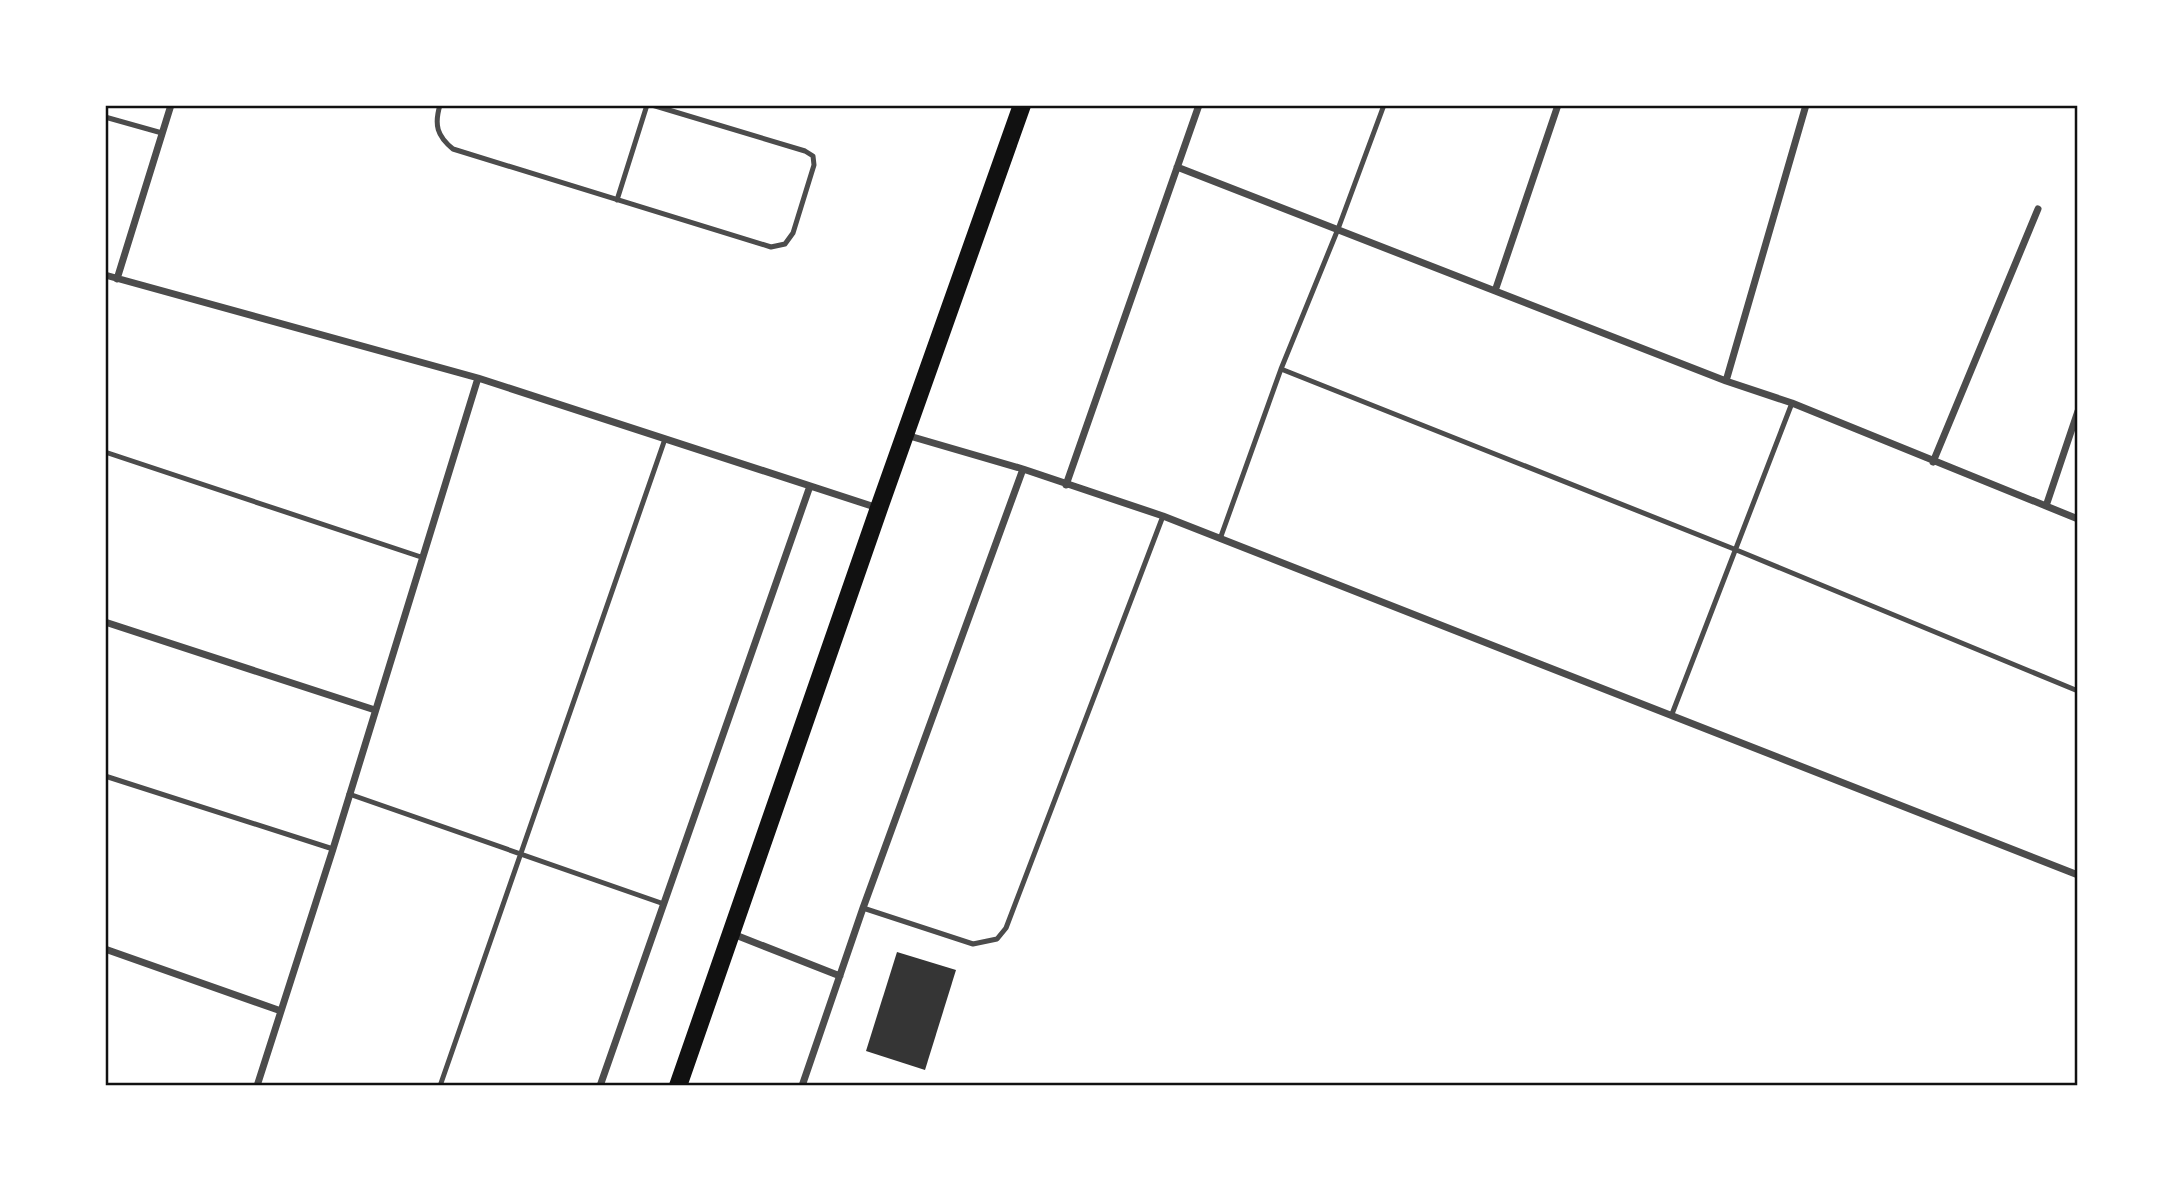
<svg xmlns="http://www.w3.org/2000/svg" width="2183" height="1191" viewBox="0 0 2183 1191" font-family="Cabin,sans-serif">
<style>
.building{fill:#353535}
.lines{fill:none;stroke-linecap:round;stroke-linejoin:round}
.service{stroke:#4c4c4c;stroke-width:5}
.minor{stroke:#4c4c4c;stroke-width:7}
.primary{stroke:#111;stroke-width:18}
.neatline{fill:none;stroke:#111;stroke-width:2.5}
</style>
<rect width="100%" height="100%" fill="#fff"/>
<!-- building -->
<path class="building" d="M897,952L956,970L925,1070L866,1051Z"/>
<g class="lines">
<!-- service -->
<path class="service" d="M440,105C434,125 437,136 453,149L771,247L785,244L793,233L814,165L813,156L805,151L652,105
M105,117L162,133
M617,200L647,105
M1281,369L1734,549L2078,691
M105,452L421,557
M1220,539L1281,369L1338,229L1384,105
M1672,714L1792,403
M105,776L333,849
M349,794L664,904
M863,908L973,944L997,939L1006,928L1163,516
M440,1086L665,439"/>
<!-- minor -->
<path class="minor" d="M1177,167L1726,381L1792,403L2078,519
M105,275L478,378L878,508
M117,279L171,105
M1495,291L1558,105
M1726,381L1806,105
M906,435L1023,469L1163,516L2078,875
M1933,462L2038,209
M1066,485L1199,105
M2046,506L2078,411
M105,622L375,710
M733,934L840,976
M105,949L281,1011
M257,1086L333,849L478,378
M600,1086L810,486
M802,1086L863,908L1023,469"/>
<!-- primary -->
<path class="primary" d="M678,1086L879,508L1022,105"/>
</g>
<!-- border -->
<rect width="2183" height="1191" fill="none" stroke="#ffffff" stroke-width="214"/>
<rect x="107" y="107" width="1969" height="977" class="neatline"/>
</svg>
